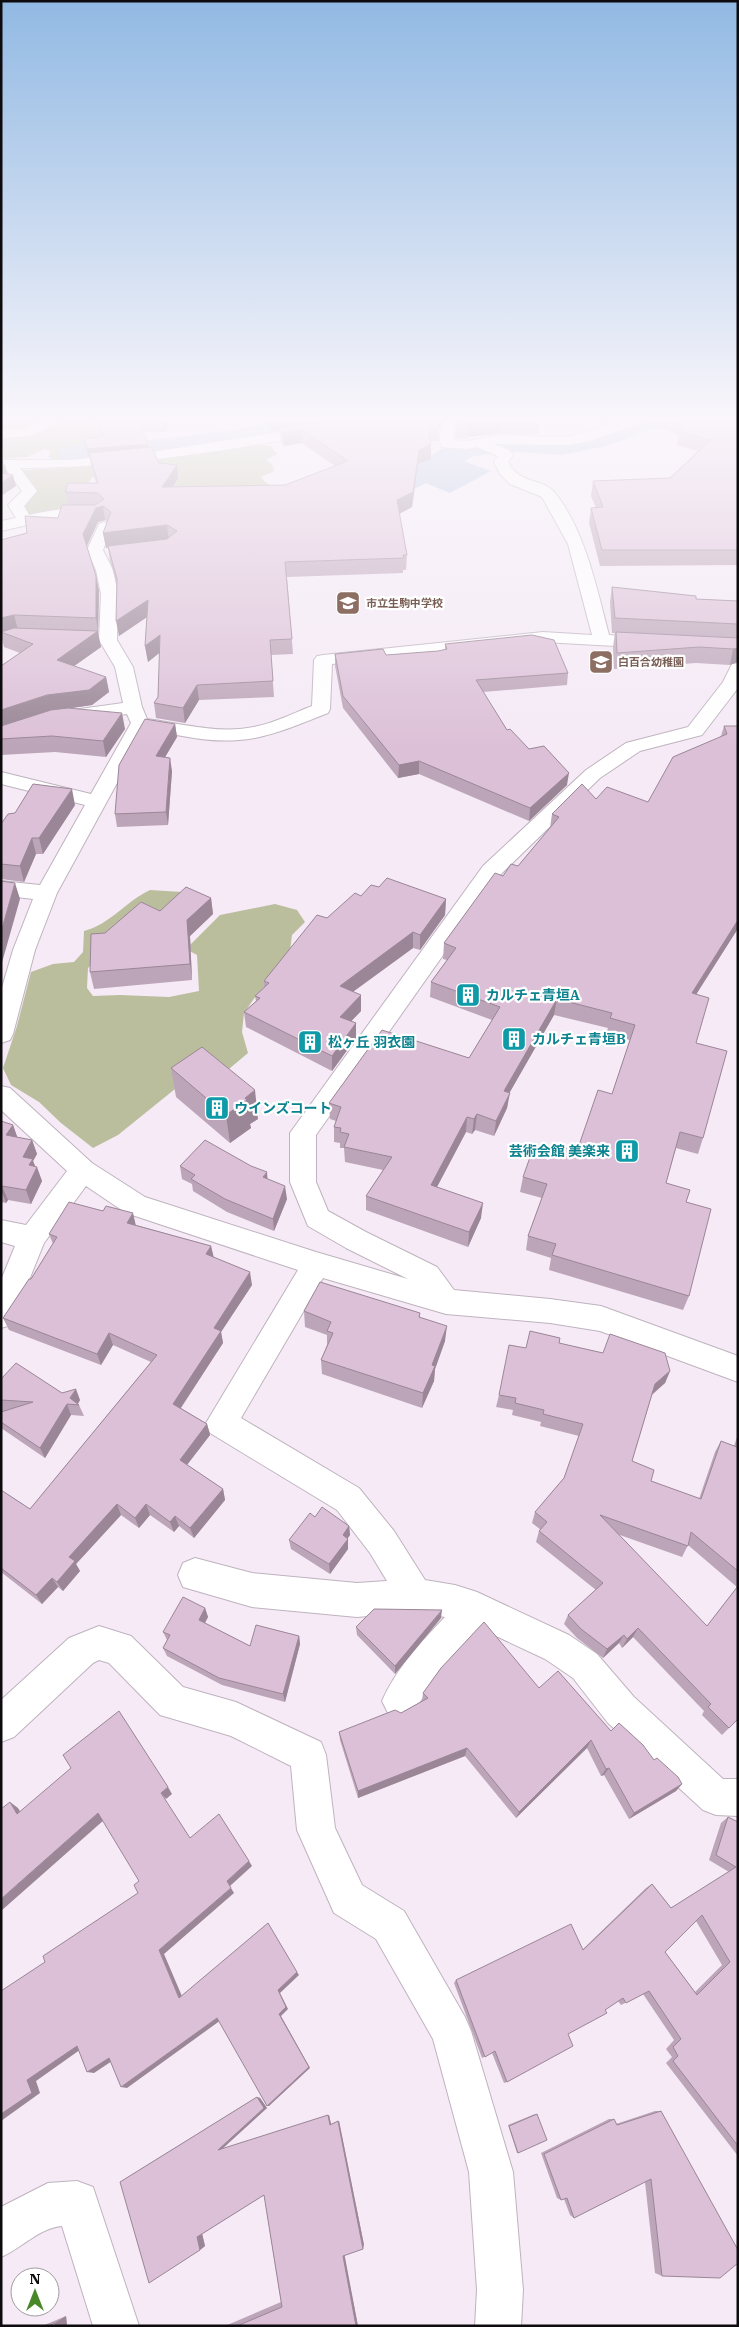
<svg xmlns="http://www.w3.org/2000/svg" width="739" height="2327" viewBox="0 0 739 2327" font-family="'IBM Plex Serif','Noto Sans JP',serif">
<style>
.forest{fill:#bbbe9d}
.water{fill:#aec0dc}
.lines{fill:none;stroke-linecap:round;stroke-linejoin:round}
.river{fill:#aec0dc;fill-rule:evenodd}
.minor-casing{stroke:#beb3be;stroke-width:2}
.minor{fill:#fff;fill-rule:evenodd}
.wall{fill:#bda5b9;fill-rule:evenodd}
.shaded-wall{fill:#9a8696}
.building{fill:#dcc0d7;stroke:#9a8696;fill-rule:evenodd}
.labels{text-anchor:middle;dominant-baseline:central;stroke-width:4.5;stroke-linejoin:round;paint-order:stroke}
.far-education-label{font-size:11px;font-weight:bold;fill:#785e54;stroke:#fff;text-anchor:start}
.culture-label{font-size:14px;font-weight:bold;fill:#0d838f;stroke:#fff;text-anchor:start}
</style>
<rect width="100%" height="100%" fill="#f5eaf6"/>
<!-- forest -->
<path class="forest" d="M10,421H91L101,428L108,436L75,450L71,453L70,459L56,462L49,457L50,451L45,449L27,457L1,459V425Z
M256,445L271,446L277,454L266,460L272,464L274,471L261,477L264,481L275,488L172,490L179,478L141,475L94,476L88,483L81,511L27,517L23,504L33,492L20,470C100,468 178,457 256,445Z
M150,890L182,892L188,898L94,962L88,968L87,988L93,996L120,995L169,997L199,991L197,955L186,949L220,915L275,904L297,910L305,922L292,935L290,951L282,969L258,993L244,1013L242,1032L248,1053L223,1074L180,1085L118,1135L93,1148L61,1123L39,1102L11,1085L3,1068L17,1026L31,972L53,964L74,962L83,952L84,931C111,924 126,901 150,890Z"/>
<!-- water -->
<path class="water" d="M463,461L491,471L450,493L423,482Z"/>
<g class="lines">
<!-- river -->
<path class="river" d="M293,421L311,423L316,429L311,435L301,438L189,454L73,464L62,461L58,455L62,449L73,446L189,436Z
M620,421H664L659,427L606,446L562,455L503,451L471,457L446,474L416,488L343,514L332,511L327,504L332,497L394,474L424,460L451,443L503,433L562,437L589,432Z"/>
<defs>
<path id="minor" d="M43,421H62L31,436L1,438V430L24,429Z
M347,421H381L374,425C257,444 139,468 20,468L37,491L24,506L29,515C43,512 92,501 102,514L94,519L58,518L1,531V521L16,518L8,505L22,491L5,468H1V460H69L147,453Z
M446,421H461L455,428L454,440L467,441L500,435L569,437L620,421H641L639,424L593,440L569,445L494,444L509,450L513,455L508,462C521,486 542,477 555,493C585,530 597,589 609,635L651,638L657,639L660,643L657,647L651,648L543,642L332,664L330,709L328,713C299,724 270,738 239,740C207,743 176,734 146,730L57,893L35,950L13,1034L10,1040L1,1043V991L13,950L33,899L1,895V881L40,885L85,805L1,784V772L91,794L131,723L127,714L54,724L1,741V729L51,713L123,703L115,667L99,640L101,594L96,570L87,550L99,524L104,522L112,527L103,550L113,570L118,594L117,640L133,667L142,707L147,719C184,724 221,735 258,726C276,722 294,713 312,706L314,660L317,656L323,655L543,632L592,635L568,544L542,497L510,484L500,474L494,462L498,456L477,447L467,449L442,447C438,440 440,427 446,421Z
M738,663V688L702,735L640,751L600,778L499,876L316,1135V1182L328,1211L366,1232L437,1267L454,1290L550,1299L601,1306L738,1356V1382L600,1331L550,1323L446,1314L323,1278L241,1418L359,1488L394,1531L425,1580L455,1585L477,1592L569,1635L597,1654L634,1697L723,1779H738V1816L716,1815L703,1810L608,1723L573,1678L545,1659L481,1629L438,1676L412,1713L400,1719L388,1713L382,1701C396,1669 421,1642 445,1617L415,1612L357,1617L252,1607L183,1587L178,1575L183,1563L195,1558L252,1573L357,1583L387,1581L370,1553L337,1510L210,1433L206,1423L298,1270L126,1213L86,1186L44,1243L11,1325L1,1328V1280L15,1246L1,1242V1220L26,1225L67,1171L1,1110V1086L10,1088L92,1163L145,1197L316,1252L408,1279L346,1248L308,1226L290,1182V1133L483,866L586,770L626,743L688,727L723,682L732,664Z
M99,1626L131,1636L183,1687L236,1702L321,1742L326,1755L335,1828L362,1885L404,1911L465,2017L471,2031L513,2172L523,2290L521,2326H475L477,2290L469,2172L433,2039L376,1939L334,1913L297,1830L291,1766L231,1736L160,1715L109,1663L99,1660L93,1663L14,1737L1,1742V1700L69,1638Z
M77,2181L93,2187L139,2326H93L62,2226C39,2228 22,2248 1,2257V2207L48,2183Z"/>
</defs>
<!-- minor casing -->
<use href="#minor" class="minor-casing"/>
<!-- minor -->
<use href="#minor" class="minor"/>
</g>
<!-- wall -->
<path class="wall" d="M94,421H169L166,432H143L148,444L149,447L159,463L177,465L178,479L173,487L285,485L335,466L302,443L284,446L281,442L280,430L271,431L262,421H444L439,429L438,441H431V459L418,464L412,507L399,514L407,555L406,570H403V573L287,577L293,654L271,655L274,697L199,700L185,723L156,718L154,703L158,697L160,652L148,662L145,646L147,617L119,636L117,585L110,561L108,547L106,548L103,533L107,522L105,520L98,522L87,547L96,576L99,591L98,633L101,647L74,666L106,677L109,692L92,705L72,708L125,729L106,757L55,752L1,755V666L20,653L4,647L1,636V540L27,533L58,518L68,505L65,492L96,483L91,467L90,456H88L84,439L102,437Z
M457,421H540L538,434L500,433L467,437V439L456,438Z
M642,421H738V566V565L600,566L589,523L591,508H596L591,496L593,481L670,478L698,451L677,445L679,435L642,422Z
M612,587L696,599L738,601V662L730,665L696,663L614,669L613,647L615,633H612L610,602Z
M445,644L568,673L567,685L483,692L507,730L529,749L567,785L529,821L419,774L398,778L343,708L335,666V654L386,655L438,651L445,650Z
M175,724L177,737L165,757L172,771L168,825L117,827L115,814Z
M724,726H738V930H737L696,994V1043L703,1138L698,1154L676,1148L666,1183L686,1202L689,1296L683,1310L549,1270L551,1258L526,1250L528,1236L542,1198L520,1192L523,1177L560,1153L577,1151L612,1094L630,1040L606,1034L608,1028L554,1015L509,1093L507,1108L494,1136L475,1130L472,1134L466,1132L437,1187L481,1218L468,1247L366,1210V1196L383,1170L345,1162L344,1148H340V1143L334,1142V1127L336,1121L330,1119L329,1103L469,1058L492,1020L430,997L431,982L447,960L443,959L444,943L503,876L518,866L550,828L552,814L596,799L648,802L721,736Z
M75,805L43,854H36L24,882L1,879V824Z
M379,887L446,899L445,915L420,950L413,948L353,992L361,1011L351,1021L356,1023V1038L332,1071L246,1027L244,1012L256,1001L255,996L264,987V981L327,918L361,896Z
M211,898L213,914L190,936L192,980L94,989L90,972L105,933L160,911Z
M171,1068L258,1119L250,1124L251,1128L230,1143L176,1097Z
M1,1121L13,1125L17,1137L32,1140L37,1154L33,1161L42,1181L31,1204L8,1200L6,1203L1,1202Z
M180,1166L287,1199L274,1231L227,1212L193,1191L192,1184L182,1179Z
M136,1225L211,1246L213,1257L252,1285L221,1332L223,1343L181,1408L207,1424L210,1435L187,1465L223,1489L225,1500L194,1538L179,1526L174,1532L150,1515L139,1528L121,1515L76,1564L80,1571L63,1591L58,1587L42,1604L1,1572V1490L30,1509L151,1362L113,1345L101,1365L9,1330L3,1318L31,1279L53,1244L49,1234Z
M304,1311L420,1313V1317L445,1341L435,1369L434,1381L422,1408L322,1374L321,1360L327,1345V1335L305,1327Z
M559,1343L670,1371L665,1383L652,1395L632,1461L651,1481L699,1499L715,1452L721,1441L734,1446L738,1434V1719L722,1735L702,1715L704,1711L633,1637L622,1648L619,1643L603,1658L577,1638L564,1624L568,1615L596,1590L536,1542L539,1531L541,1530L532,1523L535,1512L564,1478L579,1436L540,1426L541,1422L512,1415L513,1410L496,1407L499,1395ZM617,1534L682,1557L688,1545L737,1587L707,1626Z
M1,1379L62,1393L80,1400L78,1404L79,1405L84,1416L71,1415L45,1458L1,1428V1412L4,1411H1Z
M315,1517L349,1526L350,1535L347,1539H348V1549L330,1574L291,1549L289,1540Z
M205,1608L208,1617L205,1623L250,1646L299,1636L300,1644L285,1702L222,1685L167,1656L163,1648L167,1640L163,1632Z
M441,1618L395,1674L357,1635L356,1627Z
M539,1688L611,1731L654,1760L682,1784L676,1791L629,1819L604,1775L601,1776L587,1748L516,1818L465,1756L358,1798L340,1740L339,1732L401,1713L422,1701L423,1693Z
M728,1817L738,1822V2156L666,2063L672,2057L666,2049L674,2040L643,1994L621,2005L618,2001L568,2034L507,2082L504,2083L492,2053L482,2058L454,1983L456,1980L582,1950L646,1888L652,1884L671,1908L729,1872L709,1860L721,1823ZM696,1921L722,1965L695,1992L665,1952Z
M257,2097L260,2098L267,2108L222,2149L329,2115L331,2124L339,2121L364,2245L344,2256L358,2326H225L281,2302L264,2195L202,2234L205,2246L200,2250L120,2182Z
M655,2111H661L662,2276L655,2273L645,2182L574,2218L570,2215L564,2199L561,2200L557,2198L541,2153L609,2119H614L616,2124Z
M535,2114H537L518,2153H517L508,2125Z
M66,2316L67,2326H42Z"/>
<!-- shaded-wall -->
<path class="shaded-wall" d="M166,421H169L166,432L165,424Z
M270,421H334L280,428V430L271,431Z
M439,421H444L439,429L438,441Z
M480,421H501L500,433L467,437V439L468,422Z
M602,421H613L601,424Z
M301,429L302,443L284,446L283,432Z
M148,444L149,451L89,453L90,456H88L87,449Z
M431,444V459L418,464L412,507L397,515V500L419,450Z
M3,460L4,466L5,465L8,476L13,475L16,486L1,496V462Z
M177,465L178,479L163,502L162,487Z
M103,506L105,520L98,522L85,549L83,534L96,508Z
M167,525L169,540L106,548L103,533Z
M96,576L99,591L98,633L101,647L60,676L57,660L98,631L96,618Z
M148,600L150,615L119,636L116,621Z
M14,615L18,630L1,632V618Z
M160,635L163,650L148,662L145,646Z
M738,648V662L730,665L733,649Z
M106,677L109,692L92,705L51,711L1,727V710Z
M197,685L199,700L185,723L183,708Z
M122,713L125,729L106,757L103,741Z
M175,724L177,737L158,769L156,756Z
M170,758L172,771L168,825L166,812Z
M419,761V774L398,778L399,765Z
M569,773L567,785L529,821L530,808Z
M72,789L75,805L43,854L39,838Z
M32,838L36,854L24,882L20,866Z
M15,883L20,899L1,966V932Z
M211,898L213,914L190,936L192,980L190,964L187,920Z
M446,899L445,915L420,950V935Z
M738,920V926L737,930L687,1009L692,993Z
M413,932V948L340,1001V986Z
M361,995V1011L340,1033V1017Z
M557,999L554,1015L502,1106L504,1091Z
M356,1023V1038L332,1071V1056Z
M255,1090L258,1119L250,1124L251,1128L230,1143L226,1115L245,1098Z
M510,1093L507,1108L494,1136L496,1121Z
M477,1114L475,1130L472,1134L474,1119Z
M467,1117L466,1132L430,1200L431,1185Z
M13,1125L18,1139L6,1135Z
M32,1140L37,1154L33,1161L36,1169L37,1167L42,1181L31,1204L26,1190L23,1157Z
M267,1172L268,1185L263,1177Z
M2,1186L8,1200L6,1203L1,1190Z
M285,1186L287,1199L274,1231L273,1219Z
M483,1203L481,1218L468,1247L469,1232Z
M133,1213L136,1226L127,1223Z
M211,1246L214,1258L206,1254Z
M250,1272L252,1285L221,1332L223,1343L176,1415L173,1404L214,1328Z
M447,1326L445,1341L435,1369L434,1381L422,1408L423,1393L432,1365Z
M109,1333L113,1345L101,1365L97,1354Z
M670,1371L665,1383L650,1396L655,1384Z
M76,1389L80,1400L77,1405L70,1398Z
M67,1404L71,1415L45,1458L40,1448Z
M207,1424L210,1435L183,1470L180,1460Z
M223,1489L225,1500L194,1538L190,1528Z
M117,1504L121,1515L76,1564L80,1571L63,1591L57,1582L69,1557Z
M146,1504L150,1515L139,1528L135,1518Z
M175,1516L179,1526L174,1532L170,1522Z
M349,1526L350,1535L343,1545V1535Z
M348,1539V1549L330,1574L329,1564Z
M52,1578L58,1587L42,1604L36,1595Z
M205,1608L208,1617L202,1628L199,1620Z
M442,1610L441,1618L395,1674V1666Z
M638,1628L633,1637L622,1648L627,1639Z
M624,1635L619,1643L603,1658L607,1649Z
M299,1636L300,1644L285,1702L283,1694Z
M591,1740L587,1748L516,1818L519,1812Z
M467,1748L465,1756L358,1798V1791Z
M609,1768L604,1775L601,1776L606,1769Z
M682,1784L676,1791L629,1819L634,1813Z
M168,1787L172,1794L166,1799L161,1793Z
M10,1802L18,1808L25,1820L17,1814Z
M98,1813L104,1820L1,1911V1899Z
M249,1861L252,1866L230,1886L227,1881Z
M231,1888L234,1893L164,1954L184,2001L179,1998L159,1950Z
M297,1972L299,1975L280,1993L288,2009L281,2016L310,2068L269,2106H267L279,2014L278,1990Z
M217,2018L221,2020L127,2088L121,2087Z
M77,2046L84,2047L36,2081L40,2093L1,2121V2114L27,2080Z
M109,2058L115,2059L94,2073L87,2072Z
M257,2097L260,2098L267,2108L222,2149L218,2150Z
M328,2115H329L331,2124L330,2125Z
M338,2121H339L364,2245L363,2249Z
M202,2233L205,2246L200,2250L197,2237Z
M344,2252L358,2326H356L343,2256Z
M66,2316L67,2326H56L55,2323Z"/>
<!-- building -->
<path class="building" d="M96,421H166L165,424H140L148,444L87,449L84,439L104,436Z
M324,421H439V427H427L431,444L419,450L413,492L397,500L407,555H403L404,558L285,562L292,639L270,640L273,681L197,685L183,708L154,703L158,697L160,635L145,646L148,600L116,621L117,579L108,546L167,539L177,531L167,525L103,533L111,512L103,506L96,508L83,534L96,576V618L14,615L1,618V540L27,533L25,516L58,518L62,505H95L104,499L98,493L65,492L68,483H98L89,453L152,447L159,463L177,465L162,487L285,485L348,461L301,429L283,432L280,428Z
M457,421H480L468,422V425L457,424Z
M681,421H738V550H602L591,508L603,507L593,481L670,478L711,440L679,431L688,424Z
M1,465H5L1,469Z
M1,473L13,475L1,483Z
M612,587L696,596V599L738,601V624L615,618Z
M14,628L98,631L57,660L106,677L89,690L47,695L1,710V666L33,644L1,632Z
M616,632L738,638V648L733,649L699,647L617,653Z
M532,635L554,640L568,673L476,680L507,730L510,729L529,749L544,746L569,773L530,808L419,761L399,765L343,696L335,654L383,649L386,655L438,651L447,649L445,644Z
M68,708L122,713L103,741L52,736L1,739V726L51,710Z
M145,719L175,724L156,756L170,758L166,812L115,814L119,765Z
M724,726H738V920L692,993L709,998L696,1043L727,1051L703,1138L680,1132L666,1183L690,1190L686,1202L711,1209L689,1296L552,1255L556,1244L528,1236L547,1184L523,1177L534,1146L560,1153L562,1147L577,1151L598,1090L612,1094L635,1025L610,1018L612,1013L557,999L504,1091L510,1093L496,1121L477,1114L474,1119L467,1117L431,1185L483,1203L469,1232L366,1196L392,1157L344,1147L349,1134L340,1132L341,1128L334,1127L341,1107L329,1103L382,1030L469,1058L500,1007L431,982L456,948L444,943L495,873L503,876L511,864L518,866L559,817L552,814L582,784L596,799L607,787L648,802L673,757L727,734Z
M33,784L72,789L39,838H32L20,866L1,864V824L8,814L15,813Z
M387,878L446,899L420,935L413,932L340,986L361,995L340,1017L356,1023L332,1056L244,1012L260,998L255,996L269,983L264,981L317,915L327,918L355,893L361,896L371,885L379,887Z
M1,881L15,883L1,932Z
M186,887L211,898L187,920L190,964L90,972L91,934L105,933L141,902L160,911Z
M202,1047L255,1090L245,1098L247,1100L226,1115L171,1068Z
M1,1121L13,1125L6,1135L32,1140L23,1157L33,1159L29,1165L37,1167L26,1190L2,1186L1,1188Z
M205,1140L251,1166L267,1172L263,1177L285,1186L273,1219L225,1199L191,1179L195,1175L180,1166Z
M69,1202L103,1211L106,1206L133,1213L127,1223L211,1246L206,1254L250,1272L214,1328L221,1331L173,1404L207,1424L180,1460L223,1489L190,1528L175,1516L170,1522L146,1504L135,1518L117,1504L69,1557L75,1561L57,1582L52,1578L36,1595L1,1568V1490L30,1509L157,1355L109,1333L97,1354L3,1318L29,1279H31L57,1237L49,1234Z
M320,1282L420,1313L419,1317L447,1326L432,1365L435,1366L423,1393L321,1360L333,1333L327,1331L331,1322L304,1311Z
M530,1331L560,1338L559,1343L603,1353L610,1334L665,1353L670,1371L655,1384L632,1461L654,1470L651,1481L701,1499L721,1441L737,1447L738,1444V1571L691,1532L688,1546L600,1515L707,1626L738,1586V1719L729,1728L708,1707L711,1704L638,1628L627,1639L624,1635L607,1649L581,1629L568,1615L603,1583L539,1531L547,1522L535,1512L564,1478L583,1424L543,1414L544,1410L515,1403L516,1398L499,1395L509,1345L526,1348Z
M16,1363L62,1393L76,1389L70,1398L79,1405L67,1404L40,1448L1,1422V1412L33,1402L1,1400V1379Z
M322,1507L349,1526L343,1535L348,1539L329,1564L289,1540L310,1513L315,1517Z
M183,1597L205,1608L199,1620L250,1646L256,1625L299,1636L283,1694L219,1678L163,1648L170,1635L163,1632Z
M374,1609L442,1610L395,1666L356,1627Z
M484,1622L539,1688L558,1671L611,1731L619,1723L643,1745L654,1760L657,1758L678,1777L682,1784L634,1813L609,1768L606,1769L591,1740L519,1812L467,1748L358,1791L339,1732L395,1710L401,1713L428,1698L423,1693L441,1668Z
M119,1711L168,1787L161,1793L190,1838L219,1814L249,1861L227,1881L231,1888L159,1950L179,1998L268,1923L297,1972L278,1990L286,2007L279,2014L309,2067L267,2106L217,2018L121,2087L109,2058L87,2072L77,2046L27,2080L32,2093L1,2114V1991L45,1962L43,1956L138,1893L134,1885L139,1881L98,1813L1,1899V1809L10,1802L17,1814L71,1768L63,1755Z
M728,1817L738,1822V2146L673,2061L678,2056L673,2047L681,2039L649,1991L626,2003L623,1998L605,2010L607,2013L568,2034L573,2046L507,2082L495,2051L485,2057L456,1980L571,1924L583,1950L652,1884L671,1908L736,1867L716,1855ZM702,1915L730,1962L697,1995L665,1952Z
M257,2097L264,2108L218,2150L328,2115L330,2125L338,2121L363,2249L343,2256L356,2326H237L282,2307L264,2195L197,2237L200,2250L149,2283L120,2182Z
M661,2111L738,2250V2263L720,2278L662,2276L651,2179L574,2218L567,2198L561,2200L544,2154L614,2119L617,2125Z
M537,2114L547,2140L518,2153L509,2126Z
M55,2323L56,2326H49Z"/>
<!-- sky -->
<linearGradient id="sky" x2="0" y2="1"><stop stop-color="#91b9e3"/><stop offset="0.56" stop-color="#faf6fb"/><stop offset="1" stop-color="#faf6fb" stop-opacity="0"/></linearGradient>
<rect width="739" height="747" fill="url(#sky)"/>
<!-- icons -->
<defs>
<symbol id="school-square" viewBox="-11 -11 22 22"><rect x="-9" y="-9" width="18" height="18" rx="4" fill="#8d6e63" stroke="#fff"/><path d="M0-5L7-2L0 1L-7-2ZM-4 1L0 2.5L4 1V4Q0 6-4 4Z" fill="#fff"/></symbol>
<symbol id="building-square" viewBox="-11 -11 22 22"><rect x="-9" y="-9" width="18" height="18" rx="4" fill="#0f9aa8" stroke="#fff"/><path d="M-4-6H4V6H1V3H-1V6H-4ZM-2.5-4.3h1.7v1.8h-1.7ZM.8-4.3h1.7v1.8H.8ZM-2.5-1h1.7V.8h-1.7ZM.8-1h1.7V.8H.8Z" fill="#fff"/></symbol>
</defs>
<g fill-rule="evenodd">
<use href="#school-square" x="334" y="589" width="28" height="28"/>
<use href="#school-square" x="587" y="648" width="28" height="28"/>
<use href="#building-square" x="454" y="981" width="28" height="28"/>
<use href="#building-square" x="500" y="1025" width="28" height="28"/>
<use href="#building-square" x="296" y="1028" width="28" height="28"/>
<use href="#building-square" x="203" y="1094" width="28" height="28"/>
<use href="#building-square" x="613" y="1137" width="28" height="28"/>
</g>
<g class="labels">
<!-- far-education labels -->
<g class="far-education-label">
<text x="366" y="603">市立生駒中学校</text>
<text x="618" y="662">白百合幼稚園</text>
</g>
<!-- culture labels -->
<g class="culture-label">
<text x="486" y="995">カルチェ青垣A</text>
<text x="532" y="1039">カルチェ青垣B</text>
<text x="328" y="1042">松ヶ丘 羽衣園</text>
<text x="234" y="1108">ウインズコート</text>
<text x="610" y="1151" text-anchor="end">芸術会館 美楽来</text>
</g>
</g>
<!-- border -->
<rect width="739" height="2327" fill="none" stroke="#0e0b0f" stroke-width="5"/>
<!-- north arrow -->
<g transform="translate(35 2292)"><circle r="24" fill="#ffffff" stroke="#9f9d9f"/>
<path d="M0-4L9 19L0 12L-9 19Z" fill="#488829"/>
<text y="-8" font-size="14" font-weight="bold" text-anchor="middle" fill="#0e0b0f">N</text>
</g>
</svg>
